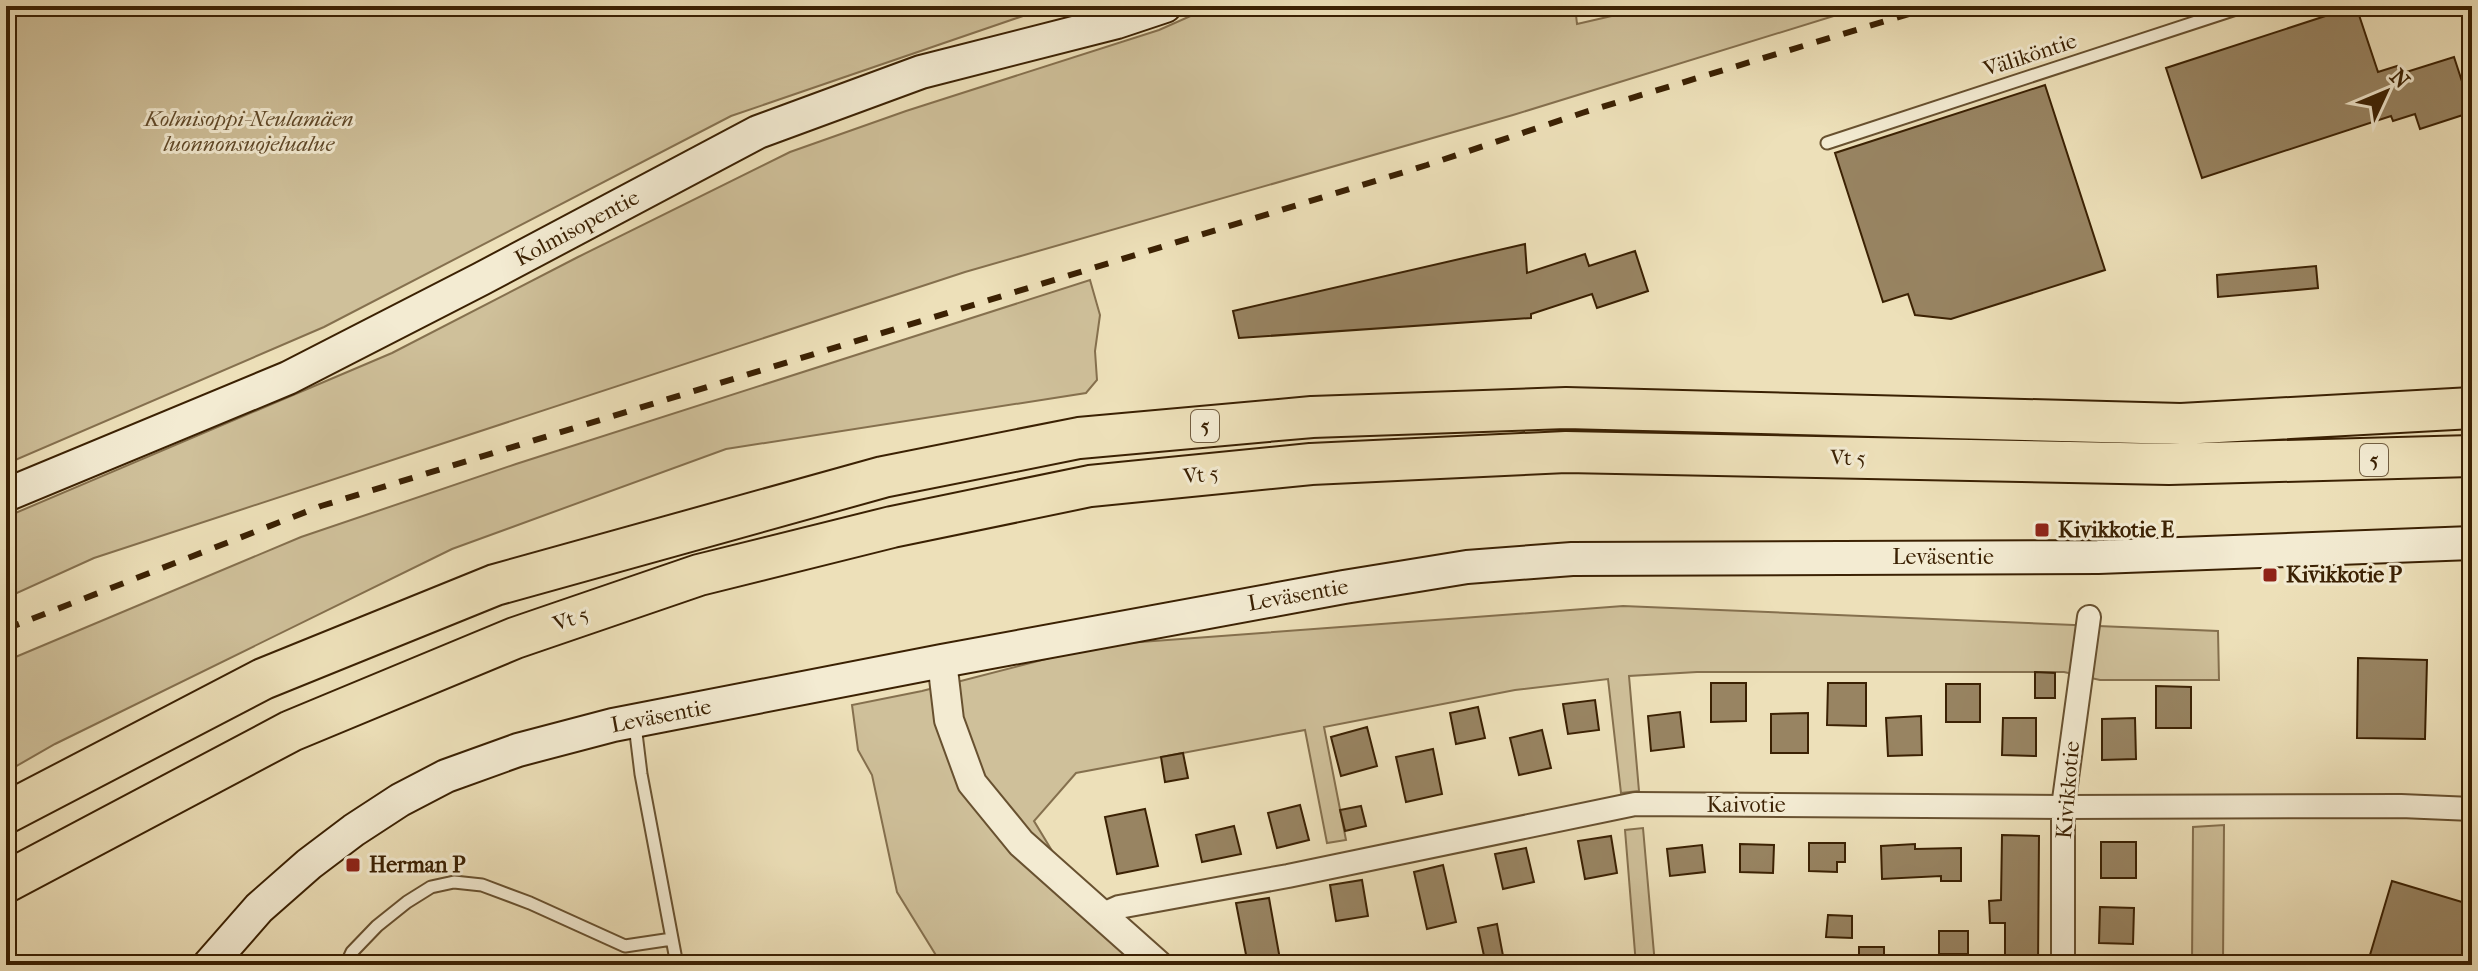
<svg xmlns="http://www.w3.org/2000/svg" width="2478" height="971" viewBox="0 0 2478 971" font-family="'IM FELL French Canon',serif">
<style>
.green{fill:#cfc09a;stroke:#85704e;stroke-width:2}
.building{fill:#988462;stroke:#3b2103;stroke-width:2}
.lines{fill:none;stroke-linecap:round;stroke-linejoin:round}
.service-casing{stroke:#685130;stroke-width:15}
.minor-casing{stroke:#685130;stroke-width:26}
.tertiary-casing{stroke:#685130;stroke-width:32}
.secondary-casing{stroke:#3b2103;stroke-width:36}
.motorway-casing{stroke:#3b2103;stroke-width:44}
.service{stroke:#f3ebd2;stroke-width:11}
.minor{stroke:#f3ebd2;stroke-width:22}
.tertiary{stroke:#f3ebd2;stroke-width:28}
.secondary{stroke:#f3ebd2;stroke-width:32}
.motorway{stroke:#ede0b9;stroke-width:40}
.rail{stroke:#3b2103;stroke-width:6;stroke-dasharray:14 14;stroke-linecap:butt}
.poi-dot{fill:#8f2418;stroke:#f3ebd2;stroke-width:3}
.labels{text-anchor:middle;dominant-baseline:central;stroke-width:6;stroke-linejoin:round;paint-order:stroke}
.shield{fill:#f3ebd2;stroke:#725e41;stroke-width:2}
.shield-label{font-size:20px;font-weight:bold;fill:#3b2103}
.street-label{font-size:22px;fill:#3b2103;stroke:#f3ebd2}
.park-label{font-size:22px;font-style:italic;fill:#604929;stroke:#f3ebd2}
.poi-label{font-size:22px;font-weight:bold;fill:#3b2103;stroke:#f3ebd2;text-anchor:start}
</style>
<rect width="100%" height="100%" fill="#ede0b9"/>
<filter id="stains"><feTurbulence type="fractalNoise" baseFrequency=".0025" numOctaves="4"/><feColorMatrix values="0 0 0 0 .2 0 0 0 0 .09 0 0 0 0 .02 0 0 0 .5 -.17"/></filter>
<radialGradient id="worn" r=".72"><stop offset=".6" stop-color="#630" stop-opacity="0"/><stop offset="1" stop-color="#630" stop-opacity=".3"/></radialGradient>
<!-- green -->
<path class="green" d="M6,6H1052L731,116L324,327L6,464Z
M1213,6H1575L1577,24L1655,6H1866L1513,115L965,272L94,558L6,598V517L392,353L578,257L790,152L906,111L1159,30Z
M1090,280L1100,315L1095,351L1097,380L1086,393L726,449L452,549L55,744L6,772V661L301,537L516,464Z
M1623,606L2218,631L2219,680H2100L2064,672H1697L1629,676L1639,791L1621,793L1608,679L1515,690L1324,727L1346,840L1327,843L1305,730L1076,773L1034,821L1097,925L1143,965H942L897,892L872,775L858,750L852,705L922,691L1100,645Z
M2224,825L2223,965H2192L2193,827Z
M1643,828L1655,965H1636L1625,830Z"/>
<!-- building -->
<path class="building" d="M2356,6L2378,72L2397,66L2400,74L2454,57L2472,112L2420,129L2415,114L2393,121L2391,116L2202,178L2166,68Z
M2045,85L2105,270L1951,319L1915,315L1908,294L1883,302L1835,153Z
M1525,244L1527,273L1585,254L1589,266L1635,251L1648,291L1597,308L1592,294L1531,314V318L1239,338L1233,311Z
M2316,266L2318,288L2218,297L2217,275Z
M2358,658L2427,660L2425,739L2357,738Z
M2035,672L2055,673V698H2035Z
M1711,683H1746V721L1711,722Z
M1828,683H1866V726L1827,725Z
M1946,684H1980V722H1946Z
M2156,686L2191,687V728H2156Z
M1595,700L1599,730L1568,734L1563,704Z
M1478,707L1485,738L1456,744L1450,713Z
M1680,712L1684,747L1651,751L1648,716Z
M1808,713V753H1771V714Z
M1921,716L1922,755L1888,756L1886,718Z
M2003,718H2036V756L2002,755Z
M2135,718L2136,759L2102,760V719Z
M1367,727L1377,766L1341,776L1331,737Z
M1542,730L1551,768L1519,775L1510,738Z
M1433,749L1442,794L1406,802L1396,757Z
M1183,753L1188,778L1165,782L1161,757Z
M1300,805L1309,840L1277,848L1268,813Z
M1361,806L1366,826L1345,831L1340,810Z
M1145,809L1158,866L1117,874L1105,817Z
M1234,826L1241,854L1202,862L1196,835Z
M2002,835L2039,836L2038,965H2005V923H1990L1989,901L2001,900Z
M1611,836L1617,873L1585,879L1578,841Z
M2101,842H2136V878H2101Z
M1809,843H1845V862H1837V872L1809,871Z
M1740,844L1774,845L1773,873L1740,872Z
M1915,844V849L1961,848V881H1941V876L1882,879L1881,846Z
M1702,845L1705,872L1670,876L1667,849Z
M1526,848L1534,882L1503,889L1495,854Z
M1443,865L1456,922L1427,929L1414,872Z
M1362,880L1368,916L1336,921L1330,885Z
M2392,881L2472,905V965H2367Z
M1269,898L1281,965H1248L1236,903Z
M2100,907L2134,908L2133,944L2099,943Z
M1828,915L1852,916V938L1826,937Z
M1497,924L1504,961L1486,965L1478,928Z
M1939,931H1968V954H1939Z
M1859,947H1884V965H1859Z"/>
<g class="lines">
<defs>
<path id="service" d="M1827,143L2245,6
M635,725L641,774L677,965
M346,965L352,952L377,926L407,902L431,887L454,882L482,885L530,903L625,946L672,939"/>
<path id="minor" d="M1101,915L1119,907L1288,876L1635,804L2063,807L2401,806L2472,809
M2063,965V807L2089,617"/>
<path id="tertiary" d="M942,661L949,720L972,783L1021,843L1158,965"/>
<path id="secondary" d="M6,495L288,378L481,279L758,132L921,72L1117,22L1165,6
M209,965L259,908L309,864L354,830L400,800L446,776L518,750L613,725L942,661L1344,587L1467,567L1572,559L2098,557L2472,543"/>
<path id="motorway" d="M6,813L263,679L495,585L883,477L1079,438L1312,417L1566,408L2181,424L2472,408
M6,882L291,731L515,638L699,575L892,527L1090,486L1311,464L1566,452L2169,464L2472,456"/>
</defs>
<!-- service casing -->
<use href="#service" class="service-casing"/>
<!-- minor casing -->
<use href="#minor" class="minor-casing"/>
<!-- tertiary casing -->
<use href="#tertiary" class="tertiary-casing"/>
<!-- secondary casing -->
<use href="#secondary" class="secondary-casing"/>
<!-- motorway casing -->
<use href="#motorway" class="motorway-casing"/>
<!-- service -->
<use href="#service" class="service"/>
<!-- minor -->
<use href="#minor" class="minor"/>
<!-- tertiary -->
<use href="#tertiary" class="tertiary"/>
<!-- secondary -->
<use href="#secondary" class="secondary"/>
<!-- motorway -->
<use href="#motorway" class="motorway"/>
<!-- rail -->
<path class="rail" d="M6,629L321,506L1427,165L1582,113L1935,6"/>
</g>
<!-- markers -->
<g class="poi-dot">
<rect x="2034" y="522" width="16" height="16" rx="4"/>
<rect x="2262" y="567" width="16" height="16" rx="4"/>
<rect x="345" y="857" width="16" height="16" rx="4"/>
</g>
<g class="labels">
<!-- shield labels -->
<g class="shield">
<rect x="1191" y="410" width="28" height="32" rx="6"/>
<rect x="2360" y="444" width="28" height="32" rx="6"/>
</g>
<g class="shield-label">
<text x="1205" y="426">5</text>
<text x="2374" y="460">5</text>
</g>
<!-- street labels -->
<g class="street-label">
<text transform="translate(2030 55) rotate(-18)">Väliköntie</text>
<text transform="translate(577 228) rotate(-28)">Kolmisopentie</text>
<text transform="translate(1848 458) rotate(1)">Vt 5</text>
<text transform="translate(1201 475) rotate(-6)">Vt 5</text>
<text x="1943" y="557">Leväsentie</text>
<text transform="translate(1298 595) rotate(-10)">Leväsentie</text>
<text transform="translate(571 619) rotate(-19)">Vt 5</text>
<text transform="translate(661 716) rotate(-11)">Leväsentie</text>
<text transform="translate(2068 790) rotate(-85)">Kivikkotie</text>
<text x="1746" y="805">Kaivotie</text>
</g>
<!-- park labels -->
<g class="park-label">
<text x="249" y="119">Kolmisoppi-Neulamäen<tspan x="249" dy="25">luonnonsuojelualue</tspan></text>
</g>
<!-- poi labels -->
<g class="poi-label">
<text x="2058" y="530">Kivikkotie E</text>
<text x="2286" y="575">Kivikkotie P</text>
<text x="369" y="865">Herman P</text>
</g>
</g>
<!-- margin -->
<rect width="2478" height="971" fill="none" stroke="#ede0b9" stroke-width="32"/>
<rect x="8" y="8" width="2462" height="955" fill="none" stroke="#3b2103" stroke-width="4"/>
<rect x="16" y="16" width="2446" height="939" fill="none" stroke="#3b2103" stroke-width="2"/>
<!-- north arrow -->
<g transform="translate(2386 92) rotate(46)" stroke="#f3ebd2" stroke-width="6" paint-order="stroke">
<path d="M0-6L14 30L0 20L-14 30Z" fill="#3b2103"/>
<text y="-12" font-size="22" font-weight="bold" text-anchor="middle" fill="#3b2103">N</text>
</g>
<rect width="100%" height="100%" filter="url(#stains)"/>
<rect width="100%" height="100%" fill="url(#worn)"/>
</svg>
